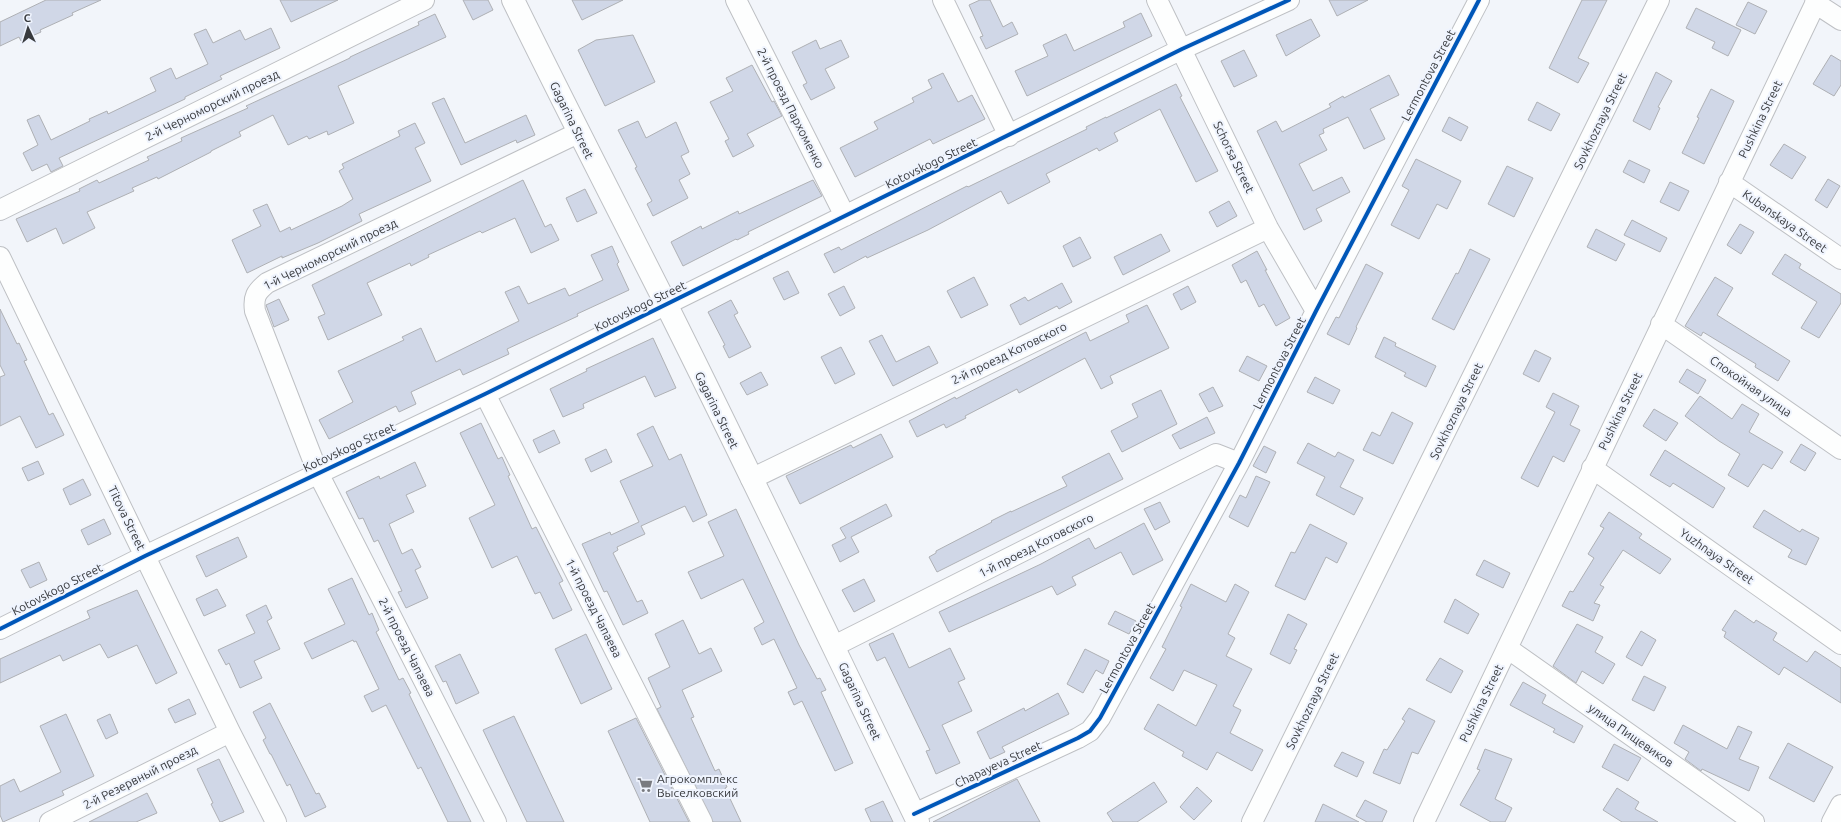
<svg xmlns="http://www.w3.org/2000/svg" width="1841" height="822" viewBox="0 0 1841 822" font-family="Ubuntu,sans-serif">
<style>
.building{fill:#d0d7e7;stroke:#aeb0b4}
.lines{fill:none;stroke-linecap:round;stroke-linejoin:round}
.minor-casing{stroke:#bec0c4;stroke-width:22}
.tertiary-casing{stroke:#bec0c4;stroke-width:24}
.minor{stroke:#fdfefe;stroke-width:20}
.tertiary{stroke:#fdfefe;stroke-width:22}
.cycleway-casing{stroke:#eff4fe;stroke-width:6}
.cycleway{stroke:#0057b8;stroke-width:4}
.labels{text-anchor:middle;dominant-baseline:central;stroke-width:4;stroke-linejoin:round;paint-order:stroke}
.street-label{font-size:12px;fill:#383a3e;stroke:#eff4fe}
.poi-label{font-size:12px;fill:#383a3e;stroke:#eff4fe;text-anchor:start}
</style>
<rect width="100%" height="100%" fill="#f2f5fa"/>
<!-- building -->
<path class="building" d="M46,0H101L72,13L73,15L40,30L41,32L21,41L19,37L0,46V22Z
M280,0H338L291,22Z
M463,0H488L493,10L473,20Z
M572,0H623L582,20Z
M980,0H990L1003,27L1012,22L1018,34L986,49L980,37L983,36L969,5Z
M1329,0H1368L1337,16Z
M1582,0H1607L1578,58L1589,63L1578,83L1549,68Z
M1748,2L1767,11L1755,34L1736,25Z
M1696,8L1741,30L1728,56L1712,48L1715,42L1686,28Z
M1141,13L1152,36L1027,96L1015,71L1048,56L1043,45L1066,34L1074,51L1125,27L1123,22Z
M435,14L446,37L338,86L354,123L328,135L327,131L309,139L307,136L288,145L273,115L239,132L241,136L211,151V152L158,179L157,177L132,188L134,191L87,212L95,228L63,244L56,228L27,242L16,219L80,191L79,189L97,180L99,183L149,160L147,157L182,141L181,138L248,108L246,106L350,58V57L419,25L418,22Z
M1311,19L1320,36L1286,56L1276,35Z
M271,28L280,48L220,76L222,79L185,97V99L59,158L63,166L51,172L47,164L32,171L23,153L38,145L27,120L39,115L51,140L90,121L89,119L107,111L108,114L156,91L150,78L171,68L176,79L208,64L194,34L206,29L213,43L240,30L245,40Z
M633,35L655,82L605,106L578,50L596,40Z
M816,40L820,49L841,40L849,57L825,69L835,88L811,100L803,85L807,83L792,52Z
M1244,50L1257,76L1234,87L1221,61Z
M1831,55L1841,61V85L1834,96L1813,84Z
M752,65L772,102L774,101L782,116L747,134L754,146L733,157L725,141L729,139L710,102L733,91L726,78Z
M1656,72L1672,81L1658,107L1660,108L1650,130L1633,121Z
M943,73L958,102L972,95L985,119L933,144L930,139L855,177L840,148L878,129L874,122L914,102L912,98L932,88L928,80Z
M1389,75L1399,95L1370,109L1385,139L1364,149L1348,117L1323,129L1324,133L1319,135L1327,150L1299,164L1313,191L1342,177L1350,192L1316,209L1322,221L1304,230L1257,131L1276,121L1282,132L1331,107L1329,104L1343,96L1344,98Z
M1176,84L1182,96L1180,97L1218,171L1196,182L1160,109L1114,133L1118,141L1099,151L1097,148L1046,174L1050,182L1008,204L1001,191L928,230L867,258L866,256L834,273L824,254L839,247L841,250L967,186L968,187L1036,154L1087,129L1086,127L1106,117V118Z
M1711,89L1734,101L1704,164L1682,153L1699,118L1697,117Z
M444,98L465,143L526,115L535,135L517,143L516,140L461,165L432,103Z
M1537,102L1560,114L1551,131L1528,120Z
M1449,117L1468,127L1461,141L1442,131Z
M638,121L646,138L676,122L689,152L681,156L690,174L679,180L688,198L653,216L647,204L652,201L635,168L637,167L618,130Z
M415,123L425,143L415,148L431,181L359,214L362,221L318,243L282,258V256L247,273L232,240L261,226L253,210L267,204L280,232L290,227L291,230L342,206L353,199L339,171L344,168L342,164L400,136L398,131Z
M1784,144L1806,157L1792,179L1770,165Z
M1416,159L1461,181L1447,209L1437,204L1419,239L1391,225L1409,190L1402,186Z
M1629,160L1650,170L1644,183L1623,172Z
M1507,166L1533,178L1514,217L1488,204Z
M1828,179L1840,186L1827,208L1815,200Z
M523,180L545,227L551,224L559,240L531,253L515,218L482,233L480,231L428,255L429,257L411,266L410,263L367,283L382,315L328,340L318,317L325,314L312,285Z
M813,180L822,196L748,232L749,234L737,240L736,239L683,266L671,242L701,226L702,229L738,211L739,214Z
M1670,182L1689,191L1679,211L1660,202Z
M585,189L597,213L577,222L566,198Z
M1229,201L1237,216L1217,227L1209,212Z
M1632,220L1667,238L1660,252L1624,235Z
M1740,224L1754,232L1741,254L1727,245Z
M1596,229L1625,244L1616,261L1587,247Z
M1161,234L1170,251L1123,275L1114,257Z
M1080,237L1091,258L1073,267L1063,246Z
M612,246L619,262L617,264L629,290L577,314L578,316L507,349L509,354L463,375L460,369L411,392L416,404L399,412L396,406L329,439L319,420L353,402L338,371L404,340L402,337L421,328L436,362L519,321L505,292L519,286L528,304L565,288L569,296L603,280L591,255Z
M1470,249L1490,259L1454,330L1432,319L1456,273L1458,274Z
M1257,251L1267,270H1265L1290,318L1276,326L1264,304L1259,307L1246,280L1241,283L1232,265Z
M1785,254L1801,264L1799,268L1841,294V303L1819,338L1801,328L1817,302L1772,274Z
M1366,264L1383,273L1356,327L1357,328L1349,345L1327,334L1336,317L1339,318Z
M788,271L799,293L784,300L773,278Z
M974,277L988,305L961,318L947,291Z
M1715,277L1733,288L1717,315L1790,361L1778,381L1755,367L1756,364L1703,332L1701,336L1685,326Z
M1062,283L1072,302L1059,309L1057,306L1020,325L1010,305L1025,297L1028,301Z
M844,286L855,308L840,316L828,294Z
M1188,286L1196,302L1181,310L1173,294Z
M279,299L289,320L274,327L266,305Z
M731,300L738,313L734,315L751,347L729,358L723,346L725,345L708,312Z
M1147,305L1169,348L1110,376L1113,383L1101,389L1085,358L1019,393L1017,389L965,416L966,418L946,428L944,424L917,437L909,421L955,397L956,399L1086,332L1090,341L1129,322L1126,315Z
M0,309L17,344L19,343L27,360L24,361L49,415L53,413L64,435L36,448L20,416L0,426V377L5,375L0,365Z
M882,335L896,362L929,346L938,363L893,386L869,341Z
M1384,337L1396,343L1395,346L1436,366L1426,387L1404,376L1406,373L1375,357Z
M653,338L676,388L655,397L645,376L583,404L584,408L563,417L550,389L587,371L586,369Z
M841,347L855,374L835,384L821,357Z
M1535,350L1551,358L1539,382L1523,374Z
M1247,356L1267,366L1259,381L1239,371Z
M1687,369L1706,380L1698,394L1679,382Z
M761,372L768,385L747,395L740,383Z
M1315,377L1340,390L1333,404L1307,392Z
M1213,387L1223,406L1209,412L1199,394Z
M1161,390L1177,424L1122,452L1111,431L1138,417L1132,404Z
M1553,393L1579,406L1570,425L1580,430L1564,462L1553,456L1538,487L1521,478L1555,412L1546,407Z
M1700,396L1732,419L1742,404L1759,414L1749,432L1783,452L1772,469L1763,464L1748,487L1728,475L1740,454L1719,441L1685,416Z
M1654,409L1678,423L1666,441L1643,426Z
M1392,412L1413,423L1393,464L1363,450L1372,432L1380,436Z
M1207,417L1215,433L1180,449L1172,435Z
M481,423L498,459L502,457L510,475L508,476L532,529L536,527L563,581L559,583L572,610L553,619L540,592L535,594L517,556L492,568L469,518L495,505L460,433Z
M653,426L669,460L681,454L707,515L693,522L685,506L641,526L645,534L617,547L618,550L613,553L637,602L642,600L648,613L623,625L607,591L604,592L582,544L610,532L611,535L639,522L620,481L653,466L637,434Z
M554,430L560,443L539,453L533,440Z
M881,434L893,457L800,504L786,476L851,445L853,448Z
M1308,443L1335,457L1338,452L1354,460L1340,487L1363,498L1354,515L1316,495L1325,477L1297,463Z
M1801,444L1816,453L1805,471L1790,462Z
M1264,446L1276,452L1266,473L1253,466Z
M606,449L612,462L591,472L585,459Z
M1665,450L1725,488L1713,508L1673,483L1670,487L1650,475Z
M1109,453L1123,479L937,572L929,557L936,553V551L992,522L991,521L1011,511V512L1067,486L1062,477Z
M38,461L44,474L28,481L22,468Z
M415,462L426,486L406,495L414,512L389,524L402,554L412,549L421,567L415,570L428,598L406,608L398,592L402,591L378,540L374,542L363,518L359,519L346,492L379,476L380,479Z
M1256,476L1270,482L1248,527L1229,517L1240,495L1246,498Z
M83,479L91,495L70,505L63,489Z
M1160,502L1170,522L1155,530L1144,509Z
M886,504L892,516L851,537L859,552L840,562L832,545L846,538L840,528Z
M736,509L799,645L817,679L820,678L826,690L821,692L853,763L835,771L802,701L794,705L788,692L797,688L774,639L762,645L754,628L764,622L743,579L701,599L688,572L724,556L708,522Z
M1764,510L1800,532L1802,529L1819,538L1806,565L1788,557L1792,550L1753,527Z
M1609,512L1642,534L1639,538L1671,559L1660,574L1623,550L1600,585L1604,587L1594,603L1600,605L1593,621L1562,606L1570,591L1573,592L1594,558L1588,554L1604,528L1600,526Z
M104,519L111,534L88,545L81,530Z
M1144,523L1163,560L1133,575L1121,552L1072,577L1076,585L1057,595L1052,586L949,632L939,612L1041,564L1089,538L1095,549Z
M1310,524L1347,543L1337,563L1326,557L1305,600L1275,586L1291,552L1295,553Z
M238,537L247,557L206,577L196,556Z
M1484,560L1510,573L1503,588L1476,575Z
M39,562L47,580L30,588L21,570Z
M352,578L369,615L372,613L379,630L376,632L399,680L403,678L411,693L409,694L471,822H448L421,767L418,769L386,705L372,712L364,696L379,689L356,641L354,642L353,640L312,659L304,643L345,624L328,589Z
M864,579L875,601L854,612L842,590Z
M1191,584L1226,602L1235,584L1249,592L1228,634L1235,638L1226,656L1252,669L1233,706L1241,710L1230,733L1263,750L1252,771L1217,752L1207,770L1182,756L1184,752L1144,729L1158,704L1196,726L1217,685L1184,670L1173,691L1150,678L1166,649L1162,647L1182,607L1180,606Z
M217,589L226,606L204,616L196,599Z
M137,590L177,673L156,684L137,645L108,658L100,644L63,661L60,655L0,683V659L90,618L87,611Z
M1455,599L1479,614L1468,634L1444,622Z
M266,605L272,618L267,621L280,649L254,661L262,678L240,688L229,663L226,665L218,650L255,633L246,615Z
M1735,610L1754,623L1756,620L1777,633L1773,640L1807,662L1815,651L1841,668V703L1784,667L1779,675L1724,637L1726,632L1722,630Z
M1115,611L1136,621L1129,634L1108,624Z
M1288,614L1307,624L1294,649L1297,650L1290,664L1270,654Z
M683,620L699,654L711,648L722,671L682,690L694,717L691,718L715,771L719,769L727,787L725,788L741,822H713L657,709L661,707L648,678L670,667L655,634Z
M1577,624L1603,637L1595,652L1615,664L1603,684L1582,671L1576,683L1553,666Z
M1641,631L1656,640L1642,666L1626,657Z
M893,633L909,668L950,648L965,679L958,682L972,711L942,725L960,763L936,774L926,751L930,750L885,657L877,661L869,644Z
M586,634L612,689L581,704L555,649Z
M1085,649L1109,661L1103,674L1096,670L1083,693L1067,684Z
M460,654L479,693L456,704L446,681L443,682L435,666Z
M1440,658L1463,671L1451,693L1426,680Z
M1644,676L1666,687L1654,711L1632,700Z
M1523,682L1546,695L1542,703L1583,726L1574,743L1553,732L1555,729L1510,705Z
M1058,693L1069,714L1002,747L1005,752L990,759L977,732L1024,708L1025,711Z
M189,699L196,714L175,723L168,709Z
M270,703L316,794L319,793L326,807L305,817L290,784L287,786L271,754H270L263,740L266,738L253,712Z
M1409,708L1435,721L1418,754L1412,752L1400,784L1373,773L1384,749L1387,750L1405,721L1402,719Z
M66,714L94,776L62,791L64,795L3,822L0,815V786L14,779L20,792L61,772L40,726Z
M110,714L118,733L106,739L97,720Z
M514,716L564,822H527L483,730Z
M636,718L689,822H650L608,731Z
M1683,725L1727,749L1738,726L1752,732L1739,759L1759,767L1749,791L1702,769L1701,771L1685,759L1689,752L1674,743Z
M1788,743L1833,767L1814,802L1769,778Z
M1614,744L1641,758L1628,781L1602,767Z
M1485,749L1512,759L1495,799L1512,808L1505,822H1491L1460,805L1480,770L1477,769Z
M1342,752L1364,762L1357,777L1334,766Z
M219,759L244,812L221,822H220L211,804L213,803L197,769Z
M1017,779L1040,822H933L1005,785Z
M1154,782L1167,802L1137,822H1113L1107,813Z
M1197,787L1212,801L1194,820L1180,807Z
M1617,788L1639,802L1635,809L1658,822H1622L1603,810Z
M147,793L157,813L136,822H89Z
M1365,800L1387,811L1382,822H1367L1356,816Z
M883,801L893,822H871L865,809Z
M1323,804L1359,822H1315Z"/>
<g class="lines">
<defs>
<path id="minor" d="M736,0L845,216
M943,0L1009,136
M1157,0L1268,228L1316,311
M1815,3L1841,20
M1729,182L1841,259
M0,210L424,0
M0,257L230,732L276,822
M1661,324L1841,449
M485,394L702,822
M1592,468L1841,644
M751,479L1268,228
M0,629L145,556L485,394L1182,49L1289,0
M834,646L1216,454L1239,463
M1507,648L1754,822
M914,814L1078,738L1090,731L1100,718L1239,463L1316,311L1479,0
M50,822L230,732
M496,822L318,473L255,311C253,297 256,292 267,283L578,133
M1252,822L1659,0
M1424,822L1817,0
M1832,822L1841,805"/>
<path id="tertiary" d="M513,0C563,102 615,203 666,304C752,476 834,649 918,822"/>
</defs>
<!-- minor casing -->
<use href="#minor" class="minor-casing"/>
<!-- tertiary casing -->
<use href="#tertiary" class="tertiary-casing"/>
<!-- minor -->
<use href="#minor" class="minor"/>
<!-- tertiary -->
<use href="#tertiary" class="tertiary"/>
<defs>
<path id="cycleway" d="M0,629L145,556L485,394L1182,49L1289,0
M914,814L1078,738L1090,731L1100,718L1239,463L1316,311L1479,0"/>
</defs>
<!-- cycleway casing -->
<use href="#cycleway" class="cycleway-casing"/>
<!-- cycleway -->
<use href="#cycleway" class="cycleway"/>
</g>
<!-- icons -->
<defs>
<symbol id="supermarket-bare" viewBox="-9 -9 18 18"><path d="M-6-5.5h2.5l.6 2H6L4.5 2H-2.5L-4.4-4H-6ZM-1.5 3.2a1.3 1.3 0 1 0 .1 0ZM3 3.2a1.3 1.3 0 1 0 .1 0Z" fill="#797b80" stroke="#eff4fe" stroke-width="2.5" paint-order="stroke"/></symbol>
</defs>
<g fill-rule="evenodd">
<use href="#supermarket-bare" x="634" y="774" width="22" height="22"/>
</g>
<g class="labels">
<!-- street labels -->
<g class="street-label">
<text transform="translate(1428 75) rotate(-62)">Lermontova Street</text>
<text transform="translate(212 105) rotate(-26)">2-й Черноморский проезд</text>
<text transform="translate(791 108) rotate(63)">2-й проезд Пархоменко</text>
<text transform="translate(1760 119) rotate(-64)">Pushkina Street</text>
<text transform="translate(572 120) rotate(64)">Gagarina Street</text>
<text transform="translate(1600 121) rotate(-64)">Sovkhoznaya Street</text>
<text transform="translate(1234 157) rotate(64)">Schorsa Street</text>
<text transform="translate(931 163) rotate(-26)">Kotovskogo Street</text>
<text transform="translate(1785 221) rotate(35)">Kubanskaya Street</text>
<text transform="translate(330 254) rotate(-26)">1-й Черноморский проезд</text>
<text transform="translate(640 306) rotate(-26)">Kotovskogo Street</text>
<text transform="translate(1009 353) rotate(-26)">2-й проезд Котовского</text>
<text transform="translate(1279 363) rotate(-63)">Lermontova Street</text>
<text transform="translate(1751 386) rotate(35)">Спокойная улица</text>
<text transform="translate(717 410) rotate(64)">Gagarina Street</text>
<text transform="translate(1456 411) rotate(-64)">Sovkhoznaya Street</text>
<text transform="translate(1620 411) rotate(-64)">Pushkina Street</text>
<text transform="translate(349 447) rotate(-25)">Kotovskogo Street</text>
<text transform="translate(127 518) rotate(64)">Titova Street</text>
<text transform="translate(1036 545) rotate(-27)">1-й проезд Котовского</text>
<text transform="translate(1717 556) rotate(35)">Yuzhnaya Street</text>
<text transform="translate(57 589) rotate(-27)">Kotovskogo Street</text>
<text transform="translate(594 608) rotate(63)">1-й проезд Чапаева</text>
<text transform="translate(407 647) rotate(63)">2-й проезд Чапаева</text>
<text transform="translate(1127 648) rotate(-61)">Lermontova Street</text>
<text transform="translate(860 701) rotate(65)">Gagarina Street</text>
<text transform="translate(1312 701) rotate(-64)">Sovkhoznaya Street</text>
<text transform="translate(1481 703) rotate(-64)">Pushkina Street</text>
<text transform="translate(1631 735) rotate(35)">улица Пищевиков</text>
<text transform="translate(998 764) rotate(-25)">Chapayeva Street</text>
<text transform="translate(140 777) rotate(-27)">2-й Резервный проезд</text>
</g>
<!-- poi labels -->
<g class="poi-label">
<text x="657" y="778">Агрокомплекс<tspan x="657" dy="14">Выселковский</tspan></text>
</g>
</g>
<!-- north arrow -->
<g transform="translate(28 28) rotate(356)" stroke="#eff4fe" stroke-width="3" paint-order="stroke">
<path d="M0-3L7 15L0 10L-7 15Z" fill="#383a3e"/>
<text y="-6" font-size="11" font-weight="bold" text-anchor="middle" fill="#383a3e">С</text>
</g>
</svg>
